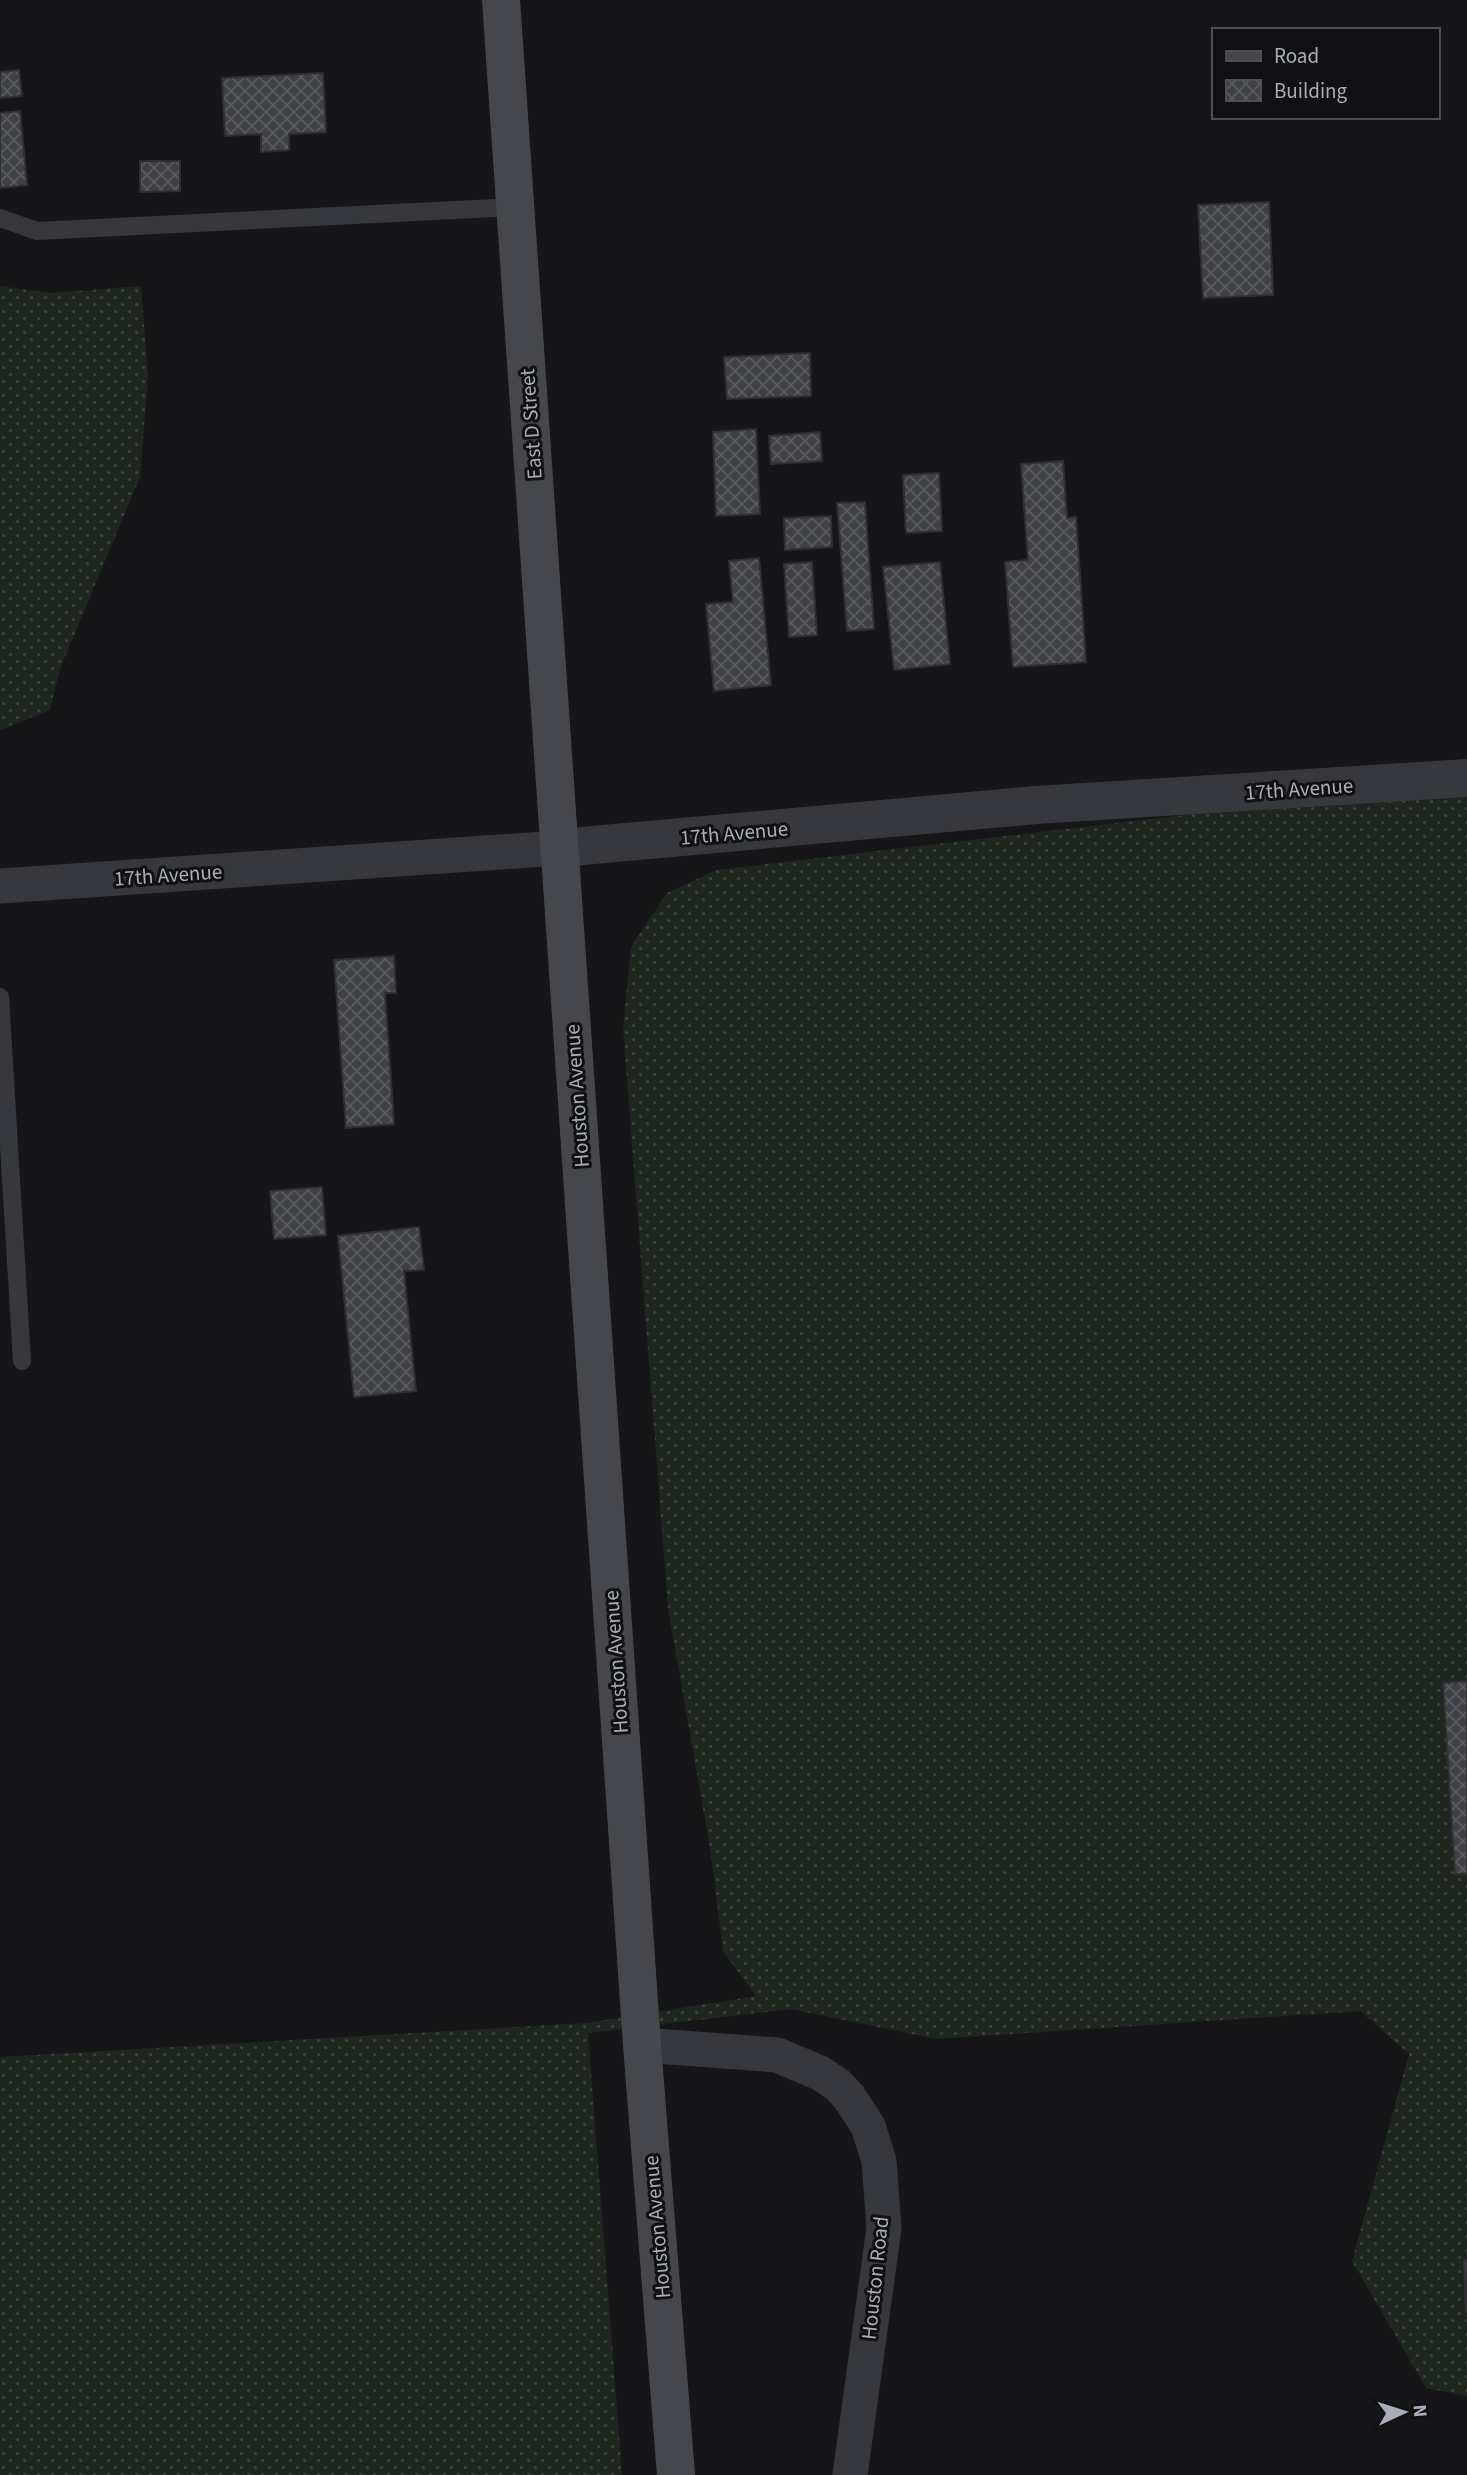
<svg xmlns="http://www.w3.org/2000/svg" width="1467" height="2475" viewBox="0 0 1467 2475" font-family="'Source Sans 3',sans-serif">
<style>
.grass{fill:url(#grass-dots)}
.building{fill:url(#building-cross-hatch);stroke:#303034;stroke-width:2}
.lines{fill:none;stroke-linecap:round;stroke-linejoin:round}
.service{stroke:#37383d;stroke-width:18}
.minor{stroke:#37383d;stroke-width:35}
.tertiary{stroke:#37383d;stroke-width:38}
.secondary{stroke:#45474d;stroke-width:38}
.labels{text-anchor:middle;dominant-baseline:central;stroke-width:6;stroke-linejoin:round;paint-order:stroke}
.street-label{font-size:21px;fill:#a8adb8;stroke:#111113}
</style>
<defs>
<pattern id="grass-dots" width="8" height="8" patternUnits="userSpaceOnUse" patternTransform="scale(1.75)"><rect width="8" height="8" fill="#1e261f"/><path d="M2 2h.1M6 6h.1" fill="none" stroke="#3c433d" stroke-width="1.8" stroke-linecap="round"/></pattern>
<pattern id="building-cross-hatch" width="8" height="8" patternUnits="userSpaceOnUse" patternTransform="scale(1.75)"><rect width="8" height="8" fill="#404145"/><path d="M0 0l8 8M0 8l8-8" fill="none" stroke="#595a5e"/></pattern>
</defs>
<rect width="100%" height="100%" fill="#161618"/>
<!-- grass -->
<path class="grass" d="M0,286L50,293L141,286L148,378L140,477L60,669L50,710L0,730Z
M1467,782V2396L1426,2388L1352,2261L1409,2054L1360,2011L936,2039L791,2009L588,2033L622,2475H0V2057L587,2023L756,1996L723,1951L711,1854L668,1608L623,1028L631,947L667,893L716,870Z"/>
<!-- building -->
<path class="building" d="M19,70L22,96L0,98V72Z
M323,73L326,132L289,134V150L261,152V134L225,136L222,78Z
M20,111L27,185L0,188V113Z
M140,161H180V191L140,192Z
M1269,202L1273,295L1203,298L1198,205Z
M810,353L811,396L727,399L724,357Z
M756,429L760,514L716,516L713,432Z
M820,432L822,461L771,464L769,436Z
M1063,461L1067,518L1076,517L1086,662L1013,667L1005,562L1028,560L1021,464Z
M939,473L942,531L906,533L903,475Z
M865,502L874,629L847,631L837,503Z
M831,516L832,547L785,550L784,518Z
M759,558L771,685L714,691L706,604L733,602L729,561Z
M812,562L817,635L789,637L784,564Z
M940,562L950,664L894,670L883,567Z
M394,956L396,993H385L394,1124L346,1128L334,960Z
M322,1187L326,1235L274,1239L270,1191Z
M419,1227L424,1270L404,1271L416,1391L354,1397L338,1236Z
M1467,1681V1874H1455L1443,1683Z
M1464,2260H1467V2312H1466Z"/>
<g class="lines">
<!-- service -->
<path class="service" d="M0,218L37,231L515,207
M0,997L22,1361"/>
<!-- minor -->
<path class="minor" d="M0,886L560,848
M642,2045L777,2055L820,2073L838,2085L849,2097L868,2126L879,2161L884,2228L850,2475"/>
<!-- tertiary -->
<path class="tertiary" d="M560,848L1036,805L1467,778"/>
<!-- secondary -->
<path class="secondary" d="M501,0L642,2045L676,2475"/>
</g>
<g class="labels">
<!-- street labels -->
<g class="street-label">
<text transform="translate(531 424) rotate(-94)">East D Street</text>
<text transform="translate(1299 789) rotate(-4)">17th Avenue</text>
<text transform="translate(734 833) rotate(-5)">17th Avenue</text>
<text transform="translate(168 875) rotate(-4)">17th Avenue</text>
<text transform="translate(577 1096) rotate(-94)">Houston Avenue</text>
<text transform="translate(616 1662) rotate(-94)">Houston Avenue</text>
<text transform="translate(657 2227) rotate(-95)">Houston Avenue</text>
<text transform="translate(875 2278) rotate(-84)">Houston Road</text>
</g>
</g>
<!-- legend -->
<rect x="1212" y="28" width="228" height="91" fill="#111113" stroke="#4d4f55" stroke-width="2"/>
<rect x="1226" y="51" width="35" height="10" fill="#45474d" stroke="#4d4f55" stroke-width="2"/>
<text x="1274" y="63" font-size="21" fill="#a8adb8">Road</text>
<rect x="1226" y="80" width="35" height="21" fill="url(#building-cross-hatch)" stroke="#4d4f55" stroke-width="2"/>
<text x="1274" y="98" font-size="21" fill="#a8adb8">Building</text>
<!-- north arrow -->
<g transform="translate(1404 2412) rotate(86)" stroke="#111113" stroke-width="5" paint-order="stroke">
<path d="M0-5L12 26L0 18L-12 26Z" fill="#a8adb8"/>
<text y="-10" font-size="19" font-weight="bold" text-anchor="middle" fill="#a8adb8">N</text>
</g>
</svg>
